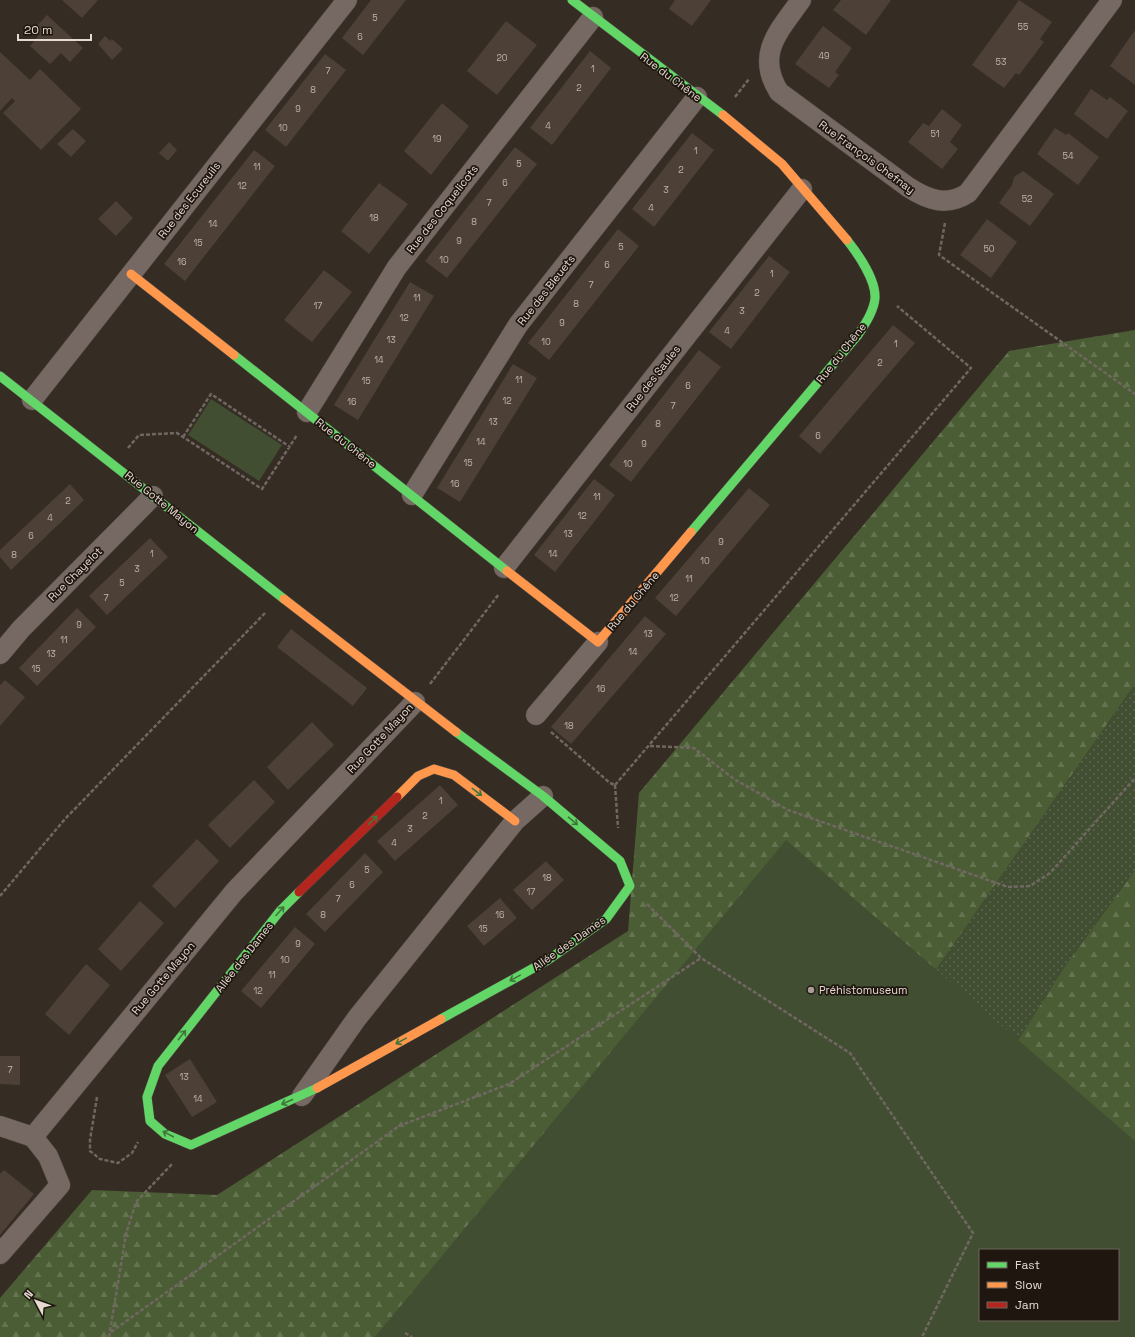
<svg xmlns="http://www.w3.org/2000/svg" width="1135" height="1337" viewBox="0 0 1135 1337" font-family="'Space Grotesk',sans-serif">
<style>
.grass{fill:url(#grass-dots)}
.forest{fill:url(#forest-firs);fill-rule:evenodd}
.park{fill:#414e32;fill-rule:evenodd}
.building{fill:#4d4137}
.lines{fill:none;stroke-linecap:round;stroke-linejoin:round}
.street-casing{stroke:#504841;stroke-width:21}
.fast-casing{stroke:#504841;stroke-width:10}
.slow-casing{stroke:#504841;stroke-width:10}
.jam-casing{stroke:#504841;stroke-width:10}
.path{stroke:#716762;stroke-width:2.5;stroke-dasharray:4 2;stroke-linecap:butt}
.street{stroke:#766863;stroke-width:20}
.fast{stroke:#63d668;stroke-width:9}
.slow{stroke:#ff974d;stroke-width:9}
.jam{stroke:#b3261e;stroke-width:9}
.oneway{stroke:#40763c}
.poi-dot{fill:#a89d94;stroke:#1e160f;stroke-width:1.5}
.labels{text-anchor:middle;dominant-baseline:central;stroke-width:3.5;stroke-linejoin:round;paint-order:stroke}
.number-label{font-size:9px;fill:#c0b4aa}
.street-label{font-size:11px;fill:#e6dad1;stroke:#1e160f}
.poi-label{font-size:11px;fill:#e6dad1;stroke:#1e160f;text-anchor:start}
</style>
<defs>
<pattern id="grass-dots" width="8" height="8" patternUnits="userSpaceOnUse"><rect width="8" height="8" fill="#414e32"/><path d="M2 2h.1M6 6h.1" fill="none" stroke="#5c674f" stroke-width="1.8" stroke-linecap="round"/></pattern>
<pattern id="forest-firs" width="22" height="20" patternUnits="userSpaceOnUse"><rect width="22" height="20" fill="#4b5d34"/><path d="M5 1l3.5 6h-7zM16 11l3.5 6h-7z" fill="#657450"/></pattern>
</defs>
<rect width="100%" height="100%" fill="#352c24"/>
<!-- grass -->
<path class="grass" d="M1135,684V870L1063,969L949,1150L671,1337L814,1145Z"/>
<!-- forest -->
<path class="forest" d="M1135,330V684L814,1145L423,1337H0V1298L92,1190L217,1195L628,931L639,793L1009,351Z
M1135,870V1337H840L949,1150L1063,969ZM980,1250H1118V1320H980Z"/>
<!-- park -->
<path class="park" d="M211,399L282,445L259,481L188,435Z
M786,840L1135,1141V1337H375ZM980,1250H1118V1320H980Z"/>
<!-- building -->
<path class="building" d="M62,0H98L82,18Z
M371,0H406L363,55L342,38Z
M675,0H711L692,26L669,9Z
M841,0H891L866,35L833,10Z
M1019,0L1052,22L1040,39L1044,42L1019,75L1016,73L1004,88L972,65Z
M47,15L83,48L70,62L61,53L50,64L30,46L40,34L34,29Z
M506,21L537,45L497,95L467,71Z
M823,26L852,48L835,72L839,75L829,88L795,64Z
M1135,30V85L1110,66Z
M105,36L110,41L112,39L123,49L112,60L98,44Z
M590,51L611,68L552,145L530,128Z
M0,52L30,80L40,69L81,109L41,150L3,113L15,101L12,98L0,111Z
M325,54L346,70L286,147L265,130Z
M1091,89L1107,100L1110,97L1128,111L1107,139L1074,114Z
M442,103L469,126L431,175L404,151Z
M942,109L962,125L950,142L958,149L942,169L908,142L923,123L929,126Z
M1055,128L1066,135L1068,133L1099,157L1078,185L1037,154Z
M73,129L86,141L71,157L57,144Z
M692,133L714,150L654,227L632,209Z
M169,142L177,150L168,161L159,153Z
M515,147L537,164L447,278L425,261Z
M254,150L275,166L185,281L164,264Z
M1023,171L1054,194L1030,226L999,203L1012,185L1014,177Z
M379,183L408,204L369,254L341,231Z
M116,201L133,218L116,236L98,219Z
M987,219L1017,242L991,278L960,255Z
M618,229L639,246L549,360L528,343Z
M769,256L790,272L731,349L709,332Z
M324,270L352,292L312,342L284,320Z
M410,282L434,296L358,420L334,405Z
M893,325L915,343L820,454L799,436Z
M699,350L721,367L631,482L609,465Z
M513,364L537,378L460,502L437,488Z
M594,479L615,495L555,572L534,555Z
M70,484L84,500L11,570L0,557V550Z
M749,488L770,505L676,616L655,598Z
M150,538L168,557L107,615L89,596Z
M77,608L96,627L37,686L19,668Z
M645,616L666,634L571,744L551,727Z
M291,629L367,688L353,706L277,647Z
M5,680L25,697L0,726V685Z
M312,722L334,745L288,790L267,767Z
M254,780L275,802L230,848L208,825Z
M440,785L458,805L395,861L377,841Z
M197,839L219,861L175,908L152,886Z
M365,853L383,872L325,932L306,914Z
M546,861L564,880L532,910L513,890Z
M500,898L517,918L484,946L467,926Z
M140,901L164,923L121,971L98,949Z
M295,927L315,944L261,1008L241,991Z
M86,964L110,985L69,1035L45,1014Z
M0,1056H20V1085L0,1084Z
M190,1059L217,1102L192,1117L165,1075Z
M4,1170L34,1194L0,1235V1174Z"/>
<g class="lines">
<defs>
<path id="street" d="M801,0C779,31 755,54 779,92L908,187C928,200 947,207 968,193L1112,0
M32,400L347,0
M307,412L397,267L593,17
M412,495L518,325L697,97
M504,568L802,189
M0,654L21,629L153,496
M536,715L598,642
M302,1096L357,1018L515,821L543,796
M0,1126L33,1137L48,1156L60,1185L0,1254
M33,1137L234,892L415,702"/>
<path id="fast" d="M572,0L723,115
M234,355L507,571
M0,376L284,599
M691,532L858,335C865,324 874,311 875,298C876,280 858,254 847,240
M299,892L280,911L158,1066L147,1097L150,1121L165,1134L191,1145L317,1088
M441,1019L548,960L606,919L630,886L620,861L543,796L456,732"/>
<path id="slow" d="M723,115L782,164L847,240
M131,274L234,355
M507,571L598,642L691,532
M284,599L456,732
M397,797L418,776L434,769L454,775L515,821
M317,1088L441,1019"/>
<path id="jam" d="M299,892L397,797"/>
</defs>
<!-- street casing -->
<use href="#street" class="street-casing"/>
<!-- fast casing -->
<use href="#fast" class="fast-casing"/>
<!-- slow casing -->
<use href="#slow" class="slow-casing"/>
<!-- jam casing -->
<use href="#jam" class="jam-casing"/>
<!-- path -->
<path class="path" d="M735,97L749,79
M945,223L939,255L1135,394
M183,437L211,394L290,447
M128,448L139,435L177,433L262,489L297,435
M430,684L499,594
M551,732L610,783L615,785
M650,746L694,748L734,779L788,810L1008,887L1030,886L1050,873L1135,778
M615,785L971,368L897,306
M615,785L618,828
M0,896L65,819L265,613
M647,904L701,958L850,1053L973,1233L922,1337
M97,1097L90,1140V1151L100,1159L118,1163L132,1153L138,1142
M111,1332L399,1126L509,1084L701,958
M405,1333L412,1337
M109,1337L126,1234L136,1202L173,1163"/>
<!-- street -->
<use href="#street" class="street"/>
<!-- fast -->
<use href="#fast" class="fast"/>
<!-- slow -->
<use href="#slow" class="slow"/>
<!-- jam -->
<use href="#jam" class="jam"/>
</g>
<!-- one-way arrows -->
<defs><path id="oneway-shaft" d="M-6 0H5M1.5-3L5.5 0L1.5 3" fill="none" stroke-width="1.6" stroke-linecap="round" stroke-linejoin="round"/></defs>
<g class="oneway">
<use href="#oneway-shaft" transform="translate(477 792) rotate(37)"/>
<use href="#oneway-shaft" transform="translate(373 820) rotate(-44)"/>
<use href="#oneway-shaft" transform="translate(573 821) rotate(40)"/>
<use href="#oneway-shaft" transform="translate(280 911) rotate(-48)"/>
<use href="#oneway-shaft" transform="translate(515 978) rotate(151)"/>
<use href="#oneway-shaft" transform="translate(182 1035) rotate(-52)"/>
<use href="#oneway-shaft" transform="translate(401 1041) rotate(151)"/>
<use href="#oneway-shaft" transform="translate(287 1102) rotate(156)"/>
<use href="#oneway-shaft" transform="translate(168 1134) rotate(-152)"/>
</g>
<!-- markers -->
<circle class="poi-dot" cx="811" cy="990" r="4"/>
<g class="labels">
<!-- number labels -->
<g class="number-label">
<text x="375" y="18">5</text>
<text x="1023" y="27">55</text>
<text x="360" y="37">6</text>
<text x="824" y="56">49</text>
<text x="502" y="58">20</text>
<text x="1001" y="62">53</text>
<text x="593" y="69">1</text>
<text x="328" y="71">7</text>
<text x="579" y="88">2</text>
<text x="313" y="90">8</text>
<text x="298" y="109">9</text>
<text x="548" y="126">4</text>
<text x="283" y="128">10</text>
<text x="935" y="134">51</text>
<text x="437" y="139">19</text>
<text x="696" y="151">1</text>
<text x="1068" y="156">54</text>
<text x="519" y="164">5</text>
<text x="257" y="167">11</text>
<text x="681" y="170">2</text>
<text x="505" y="183">6</text>
<text x="242" y="186">12</text>
<text x="666" y="190">3</text>
<text x="1027" y="199">52</text>
<text x="489" y="203">7</text>
<text x="651" y="208">4</text>
<text x="374" y="218">18</text>
<text x="474" y="222">8</text>
<text x="213" y="224">14</text>
<text x="459" y="241">9</text>
<text x="198" y="243">15</text>
<text x="621" y="247">5</text>
<text x="989" y="249">50</text>
<text x="444" y="260">10</text>
<text x="182" y="262">16</text>
<text x="607" y="265">6</text>
<text x="772" y="274">1</text>
<text x="591" y="285">7</text>
<text x="757" y="293">2</text>
<text x="417" y="298">11</text>
<text x="576" y="304">8</text>
<text x="318" y="306">17</text>
<text x="742" y="311">3</text>
<text x="404" y="318">12</text>
<text x="562" y="323">9</text>
<text x="727" y="331">4</text>
<text x="391" y="340">13</text>
<text x="546" y="342">10</text>
<text x="896" y="344">1</text>
<text x="379" y="360">14</text>
<text x="880" y="363">2</text>
<text x="519" y="380">11</text>
<text x="366" y="381">15</text>
<text x="688" y="386">6</text>
<text x="507" y="401">12</text>
<text x="352" y="402">16</text>
<text x="673" y="406">7</text>
<text x="493" y="422">13</text>
<text x="658" y="424">8</text>
<text x="818" y="436">6</text>
<text x="481" y="442">14</text>
<text x="644" y="444">9</text>
<text x="468" y="463">15</text>
<text x="628" y="464">10</text>
<text x="455" y="484">16</text>
<text x="597" y="497">11</text>
<text x="68" y="501">2</text>
<text x="582" y="516">12</text>
<text x="50" y="518">4</text>
<text x="568" y="534">13</text>
<text x="31" y="536">6</text>
<text x="721" y="542">9</text>
<text x="152" y="554">1</text>
<text x="553" y="554">14</text>
<text x="14" y="555">8</text>
<text x="705" y="561">10</text>
<text x="137" y="569">3</text>
<text x="689" y="579">11</text>
<text x="122" y="583">5</text>
<text x="106" y="598">7</text>
<text x="674" y="598">12</text>
<text x="79" y="625">9</text>
<text x="648" y="634">13</text>
<text x="64" y="640">11</text>
<text x="633" y="652">14</text>
<text x="51" y="654">13</text>
<text x="36" y="669">15</text>
<text x="601" y="689">16</text>
<text x="569" y="726">18</text>
<text x="441" y="801">1</text>
<text x="425" y="816">2</text>
<text x="410" y="829">3</text>
<text x="394" y="843">4</text>
<text x="367" y="870">5</text>
<text x="547" y="878">18</text>
<text x="352" y="885">6</text>
<text x="531" y="892">17</text>
<text x="338" y="899">7</text>
<text x="323" y="915">8</text>
<text x="500" y="915">16</text>
<text x="483" y="929">15</text>
<text x="298" y="944">9</text>
<text x="285" y="960">10</text>
<text x="272" y="975">11</text>
<text x="258" y="991">12</text>
<text x="10" y="1070">7</text>
<text x="184" y="1077">13</text>
<text x="198" y="1099">14</text>
</g>
<!-- street labels -->
<g class="street-label">
<text transform="translate(671 77) rotate(37)">Rue du Chêne</text>
<text transform="translate(867 157) rotate(36)">Rue François Chefnay</text>
<text transform="translate(189 200) rotate(-52)">Rue des Ecureuils</text>
<text transform="translate(442 209) rotate(-52)">Rue des Coquelicots</text>
<text transform="translate(546 290) rotate(-52)">Rue des Bleuets</text>
<text transform="translate(841 353) rotate(-52)">Rue du Chêne</text>
<text transform="translate(653 378) rotate(-52)">Rue des Saules</text>
<text transform="translate(346 443) rotate(38)">Rue du Chêne</text>
<text transform="translate(162 502) rotate(39)">Rue Gotte Mayon</text>
<text transform="translate(75 574) rotate(-45)">Rue Chayelot</text>
<text transform="translate(633 601) rotate(-50)">Rue du Chêne</text>
<text transform="translate(380 738) rotate(-47)">Rue Gotte Mayon</text>
<text transform="translate(569 943) rotate(-35)">Allée des Dames</text>
<text transform="translate(244 957) rotate(-52)">Allée des Dames</text>
<text transform="translate(163 978) rotate(-50)">Rue Gotte Mayon</text>
</g>
<!-- poi labels -->
<g class="poi-label">
<text x="819" y="990">Préhistomuseum</text>
</g>
</g>
<!-- legend -->
<rect x="979" y="1249" width="140" height="72" fill="#1e160f" stroke="#6e645d"/>
<rect x="987" y="1262" width="20" height="6" fill="#63d668" stroke="#6e645d"/>
<text x="1015" y="1269" font-size="12" fill="#e6dad1">Fast</text>
<rect x="987" y="1282" width="20" height="6" fill="#ff974d" stroke="#6e645d"/>
<text x="1015" y="1289" font-size="12" fill="#e6dad1">Slow</text>
<rect x="987" y="1302" width="20" height="6" fill="#b3261e" stroke="#6e645d"/>
<text x="1015" y="1309" font-size="12" fill="#e6dad1">Jam</text>
<!-- north arrow -->
<g transform="translate(36 1301) rotate(311)" stroke="#1e160f" stroke-width="3" paint-order="stroke">
<path d="M0-3L7 15L0 10L-7 15Z" fill="#e6dad1"/>
<text y="-6" font-size="11" font-weight="bold" text-anchor="middle" fill="#e6dad1">N</text>
</g>
<!-- scale -->
<path d="M18 34v6h73v-6" fill="none" stroke="#e6dad1" stroke-width="2"/>
<text x="24" y="34" font-size="12" fill="#e6dad1" stroke="#1e160f" stroke-width="3" paint-order="stroke">20 m</text>
</svg>
